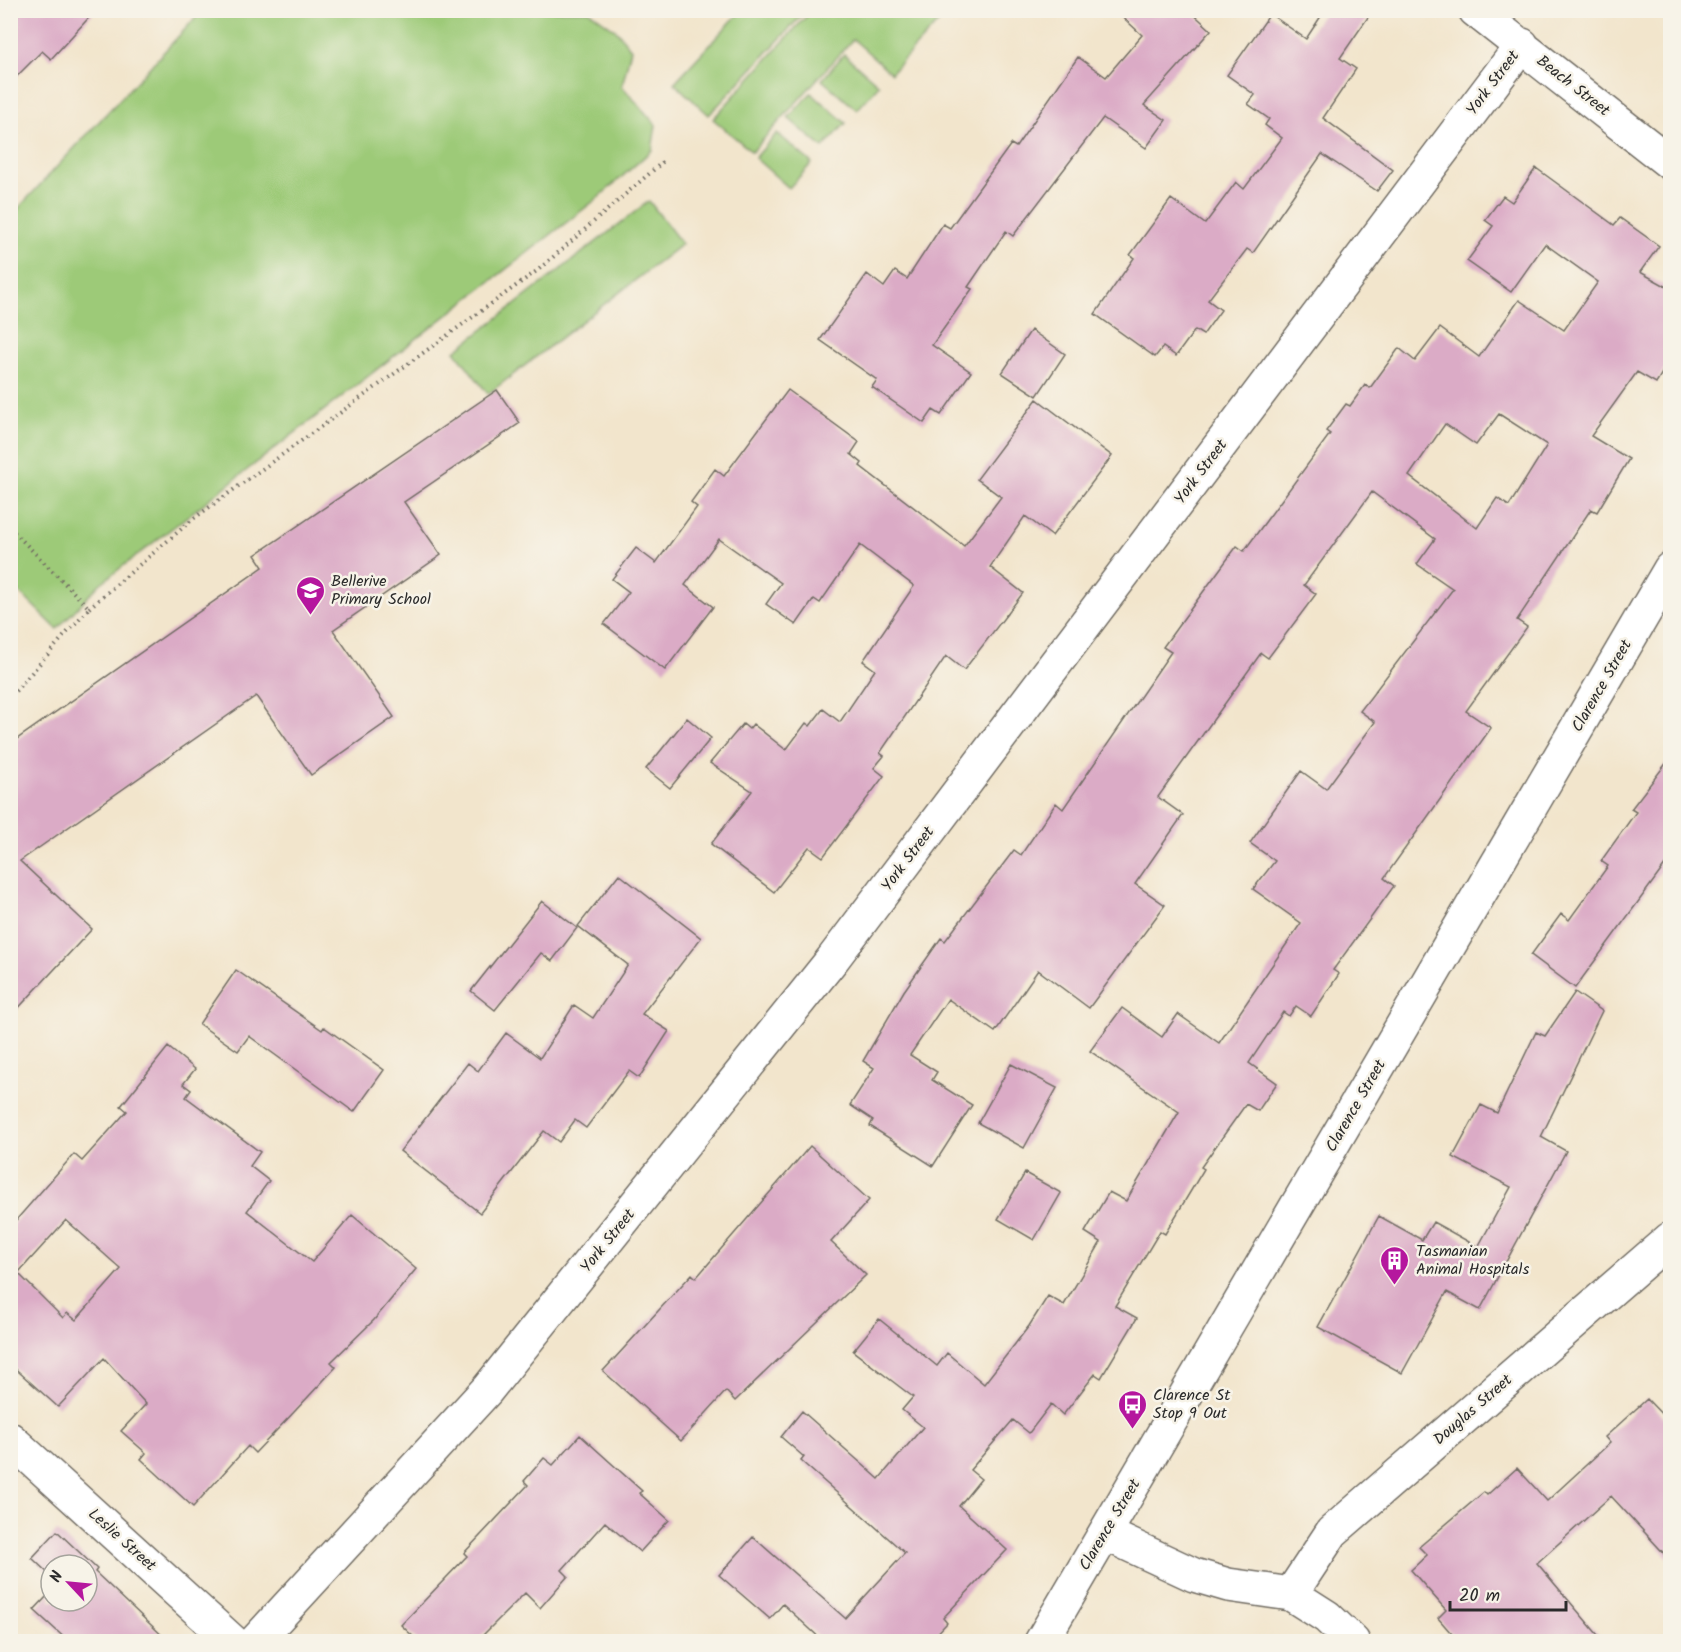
<svg xmlns="http://www.w3.org/2000/svg" width="1681" height="1652" viewBox="0 0 1681 1652" font-family="Kalam,sans-serif">
<style>
.green{fill:#9dca78;stroke:#647a52;stroke-width:1.5}
.building{fill:#dbabc6;fill-rule:evenodd}
.lines{fill:none;stroke-linecap:round;stroke-linejoin:round}
.minor-casing{stroke:#716c63;stroke-width:36}
.major-casing{stroke:#716c63;stroke-width:36}
.path{stroke:#716c63;stroke-width:4;stroke-dasharray:1.5 4.5;stroke-linecap:butt}
.minor{stroke:#fff;stroke-width:33}
.major{stroke:#fff;stroke-width:33}
.labels{text-anchor:middle;dominant-baseline:central;stroke-width:5;stroke-linejoin:round;paint-order:stroke}
.street-label{font-size:16px;fill:#2b2b2b;stroke:#f7f3e8}
.poi-label{font-size:16px;fill:#2b2b2b;stroke:#f7f3e8;text-anchor:start}
</style>
<rect width="100%" height="100%" fill="#f7f3e8"/>
<filter id="ink" filterUnits="userSpaceOnUse"><feTurbulence type="fractalNoise" baseFrequency=".0167" numOctaves="2"/><feDisplacementMap in="SourceGraphic" scale="12" xChannelSelector="R" yChannelSelector="G"/><feConvolveMatrix kernelMatrix="1 2 1 2 8 2 1 2 1" color-interpolation-filters="sRGB"/></filter>
<filter id="wash" filterUnits="userSpaceOnUse"><feTurbulence type="fractalNoise" baseFrequency=".008" numOctaves="4" result="noise"/><feDisplacementMap in="SourceGraphic" scale="24" xChannelSelector="R" yChannelSelector="G"/><feGaussianBlur stdDeviation="1.35" result="paint"/><feColorMatrix in="noise" values="0 0 0 0 0 0 0 0 0 0 0 0 0 0 0 0 0 1.4 0 .05"/><feComposite in="paint" operator="in"/></filter>
<g filter="url(#wash)">
<rect width="100%" height="100%" fill="#f2e5cc"/>
<!-- green -->
<path class="green" d="M202,11H589L617,31L631,49L622,86L656,125L652,150L598,198L100,584L57,629L11,584V216Z
M741,11L799,10L803,14L709,115L674,83Z
M811,11H949L891,73L853,39L752,152L713,119Z
M844,54L879,85L857,110L822,80Z
M811,93L846,123L823,148L788,118Z
M777,133L812,163L789,188L755,158Z
M649,201L682,244L488,394L455,351Z"/>
<g id="blocks">
<!-- building -->
<path class="building" d="M10,10H96L51,59L42,51L10,83Z
M1115,10H1189L1211,30L1144,105L1166,120L1146,148L1103,118L1013,236L1006,231L968,287L972,289L932,345L971,372L941,415L933,410L924,423L872,387L877,380L820,340L867,274L884,287L895,271L907,279L943,224L950,228L1011,144L1016,147L1078,57L1106,77L1142,35Z
M1325,10H1373L1340,58L1356,69L1323,118L1393,170L1377,191L1322,154L1253,253L1247,249L1208,300L1221,310L1203,335L1195,330L1176,356L1163,347L1155,357L1095,314L1134,258L1130,255L1171,199L1205,224L1236,182L1244,189L1282,138L1265,125L1269,119L1248,104L1255,95L1227,75L1270,14L1306,39Z
M1536,168L1614,225L1620,218L1659,246L1640,272L1671,289V358L1656,383L1637,372L1591,436L1629,459L1597,512L1591,509L1517,620L1527,627L1466,711L1491,728L1384,878L1394,886L1333,970L1339,974L1311,1016L1296,1006L1289,1016L1283,1012L1249,1063L1277,1083L1258,1111L1246,1104L1201,1167L1204,1169L1165,1234L1160,1231L1115,1306L1137,1318L1101,1378L1095,1374L1063,1415L1051,1404L1029,1433L1013,1420L970,1470L981,1479L959,1506L1007,1550L943,1618L947,1623L930,1641H823L783,1604L770,1619L719,1575L753,1537L845,1618L905,1553L801,1461L804,1457L781,1437L802,1411L879,1479L923,1427L902,1410L913,1397L853,1351L879,1319L937,1366L947,1353L984,1384L1029,1326L1048,1296L1064,1305L1101,1242L1085,1232L1109,1192L1126,1201L1179,1112L1090,1051L1122,1008L1162,1037L1178,1014L1219,1043L1301,923L1253,889L1275,861L1250,843L1301,771L1326,789L1375,722L1360,711L1453,589L1417,564L1435,539L1372,492L1304,585L1316,594L1268,658L1261,653L1158,797L1183,815L1135,884L1165,905L1089,1008L1038,970L995,1032L948,999L910,1055L937,1072L932,1080L972,1105L933,1166L870,1126L873,1120L850,1105L874,1068L863,1061L904,991L941,938L945,941L1014,850L1021,855L1056,803L1063,809L1171,652L1163,647L1181,622L1237,546L1244,551L1330,434L1326,431L1346,404L1350,406L1365,385L1370,388L1399,348L1415,361L1440,328L1479,357L1519,300L1564,330L1598,282L1545,244L1511,292L1467,261L1493,226L1485,220L1503,196L1512,202ZM1499,414L1547,445L1509,506L1497,498L1477,528L1409,476L1445,424L1476,445Z
M1031,330L1065,354L1037,396L1002,373Z
M497,390L520,423L404,502L441,555L333,630L394,717L311,775L256,696L20,861L92,929L10,1017V744L263,567L255,555Z
M788,390L859,442L851,454L862,463L860,466L964,546L1001,497L977,479L1037,399L1112,456L1052,536L1025,516L990,567L1023,593L964,670L946,656L880,753L884,756L874,768L884,776L823,857L809,847L774,892L711,844L752,791L710,763L743,724L749,729L753,724L786,750L806,723L810,726L823,709L840,722L875,670L863,661L914,586L860,545L820,603L814,599L796,625L766,604L781,583L719,539L685,585L713,607L665,670L604,624L629,592L612,579L636,548L656,563L697,507L691,502L715,469L724,476Z
M687,718L711,738L670,788L646,769Z
M1671,757V857L1575,988L1531,955L1561,914L1569,920L1608,866L1601,861L1636,812L1631,809Z
M619,874L701,938L642,1014L669,1031L639,1078L629,1071L586,1128L575,1120L559,1142L544,1131L480,1213L400,1151L468,1063L478,1071L506,1033L540,1058L574,1005L593,1018L628,965L578,926Z
M542,901L577,928L552,961L541,953L495,1010L471,991Z
M236,970L322,1030L324,1027L384,1070L354,1112L249,1036L238,1051L199,1024Z
M1575,992L1602,1011L1541,1137L1566,1151L1480,1310L1447,1292L1402,1373L1318,1327L1379,1216L1422,1240L1433,1222L1478,1247L1511,1187L1453,1157L1481,1105L1497,1113L1536,1032L1545,1036Z
M168,1047L195,1069L183,1084L191,1090L186,1097L260,1152L250,1166L269,1181L247,1211L312,1262L352,1215L416,1269L374,1320L331,1362L336,1367L295,1411L255,1453L248,1446L193,1507L141,1459L146,1453L121,1431L146,1404L104,1358L58,1407L10,1364V1227L74,1154L82,1161L127,1111L121,1106ZM66,1220L121,1269L76,1320L67,1313L63,1318L18,1273Z
M1011,1064L1057,1088L1024,1148L978,1123Z
M810,1146L869,1200L831,1242L866,1275L735,1401L726,1391L681,1441L603,1371L692,1274L696,1278Z
M1025,1173L1061,1193L1034,1240L998,1219Z
M1647,1399L1671,1424V1561L1611,1496L1537,1563L1603,1641H1458L1438,1618L1446,1610L1411,1570L1427,1555L1419,1547L1484,1492L1487,1495L1517,1468L1547,1501L1610,1443L1605,1437Z
M580,1435L642,1491L639,1493L669,1520L640,1552L605,1522L562,1570L568,1576L540,1608L525,1593L477,1641H418L401,1625L467,1556L464,1553L528,1485L524,1481L544,1458L553,1465Z
M57,1531L97,1569L95,1572L168,1641H68L34,1610L51,1592V1601H87V1565H51V1576L32,1558Z"/>
</g>
</g>
<g filter="url(#ink)">
<use href="#blocks" fill-opacity="0" stroke="#716c63" stroke-width="1.5"/>
<g class="lines">
<defs>
<path id="minor" d="M1475,10L1670,163
M10,1439L233,1642
M1106,1534L1194,1575L1228,1585L1291,1594L1327,1617L1353,1642
M1291,1594L1332,1532L1670,1239
M255,1642L487,1390L832,960L1522,45"/>
<path id="major" d="M1041,1642L1670,569"/>
</defs>
<!-- minor casing -->
<use href="#minor" class="minor-casing"/>
<!-- major casing -->
<use href="#major" class="major-casing"/>
<!-- path -->
<path class="path" d="M10,528L89,608L10,697
M89,608L193,519L538,270L665,160"/>
<!-- minor -->
<use href="#minor" class="minor"/>
<!-- major -->
<use href="#major" class="major"/>
</g>
</g>
<!-- icons -->
<defs>
<symbol id="school-pin" viewBox="-11 -11 22 30"><path d="M0 17L-7.5 6A9.5 9.5 0 1 1 7.5 6Z" fill="#b5179e" stroke="#f7f3e8"/><path d="M0-5L7-2L0 1L-7-2ZM-4 1L0 2.5L4 1V4Q0 6-4 4Z" fill="#fff"/></symbol>
<symbol id="building-pin" viewBox="-11 -11 22 30"><path d="M0 17L-7.5 6A9.5 9.5 0 1 1 7.5 6Z" fill="#b5179e" stroke="#f7f3e8"/><path d="M-4-6H4V6H1V3H-1V6H-4ZM-2.5-4.3h1.7v1.8h-1.7ZM.8-4.3h1.7v1.8H.8ZM-2.5-1h1.7V.8h-1.7ZM.8-1h1.7V.8H.8Z" fill="#fff"/></symbol>
<symbol id="bus-pin" viewBox="-11 -11 22 30"><path d="M0 17L-7.5 6A9.5 9.5 0 1 1 7.5 6Z" fill="#b5179e" stroke="#f7f3e8"/><path d="M-5-6H5V4H4V6H2V4H-2V6H-4V4H-5ZM-3.5-4V0h7V-4ZM-3.5 1.2v1.5H-2V1.2ZM2 1.2v1.5H3.5V1.2Z" fill="#fff"/></symbol>
</defs>
<g fill-rule="evenodd">
<use href="#school-pin" x="294" y="574" width="33" height="45"/>
<use href="#building-pin" x="1378" y="1244" width="33" height="45"/>
<use href="#bus-pin" x="1116" y="1388" width="33" height="45"/>
</g>
<g class="labels">
<!-- street labels -->
<g class="street-label">
<text transform="translate(1493 83) rotate(-53)">York Street</text>
<text transform="translate(1573 86) rotate(38)">Beach Street</text>
<text transform="translate(1201 472) rotate(-53)">York Street</text>
<text transform="translate(1602 686) rotate(-60)">Clarence Street</text>
<text transform="translate(908 859) rotate(-53)">York Street</text>
<text transform="translate(1356 1106) rotate(-60)">Clarence Street</text>
<text transform="translate(608 1241) rotate(-51)">York Street</text>
<text transform="translate(1473 1410) rotate(-41)">Douglas Street</text>
<text transform="translate(1110 1525) rotate(-59)">Clarence Street</text>
<text transform="translate(122 1540) rotate(42)">Leslie Street</text>
</g>
<!-- poi labels -->
<g class="poi-label">
<text x="331" y="581">Bellerive<tspan x="331" dy="18">Primary School</tspan></text>
<text x="1416" y="1251">Tasmanian<tspan x="1416" dy="18">Animal Hospitals</tspan></text>
<text x="1153" y="1395">Clarence St<tspan x="1153" dy="18">Stop 9 Out</tspan></text>
</g>
</g>
<!-- margin -->
<rect width="1681" height="1652" fill="none" stroke="#f7f3e8" stroke-width="36"/>
<!-- north arrow -->
<g transform="translate(69 1583) rotate(296)"><circle r="28" fill="#f7f3e8" stroke="#a5a39c" stroke-width="1.5"/>
<path d="M0-4.5L10 22L0 15L-10 22Z" fill="#b5179e"/>
<text y="-9" font-size="16" font-weight="bold" text-anchor="middle" fill="#2b2b2b">N</text>
</g>
<!-- scale -->
<path d="M1450 1601v9h116v-9" fill="none" stroke="#2b2b2b" stroke-width="3"/>
<text x="1459" y="1601" font-size="18" fill="#2b2b2b" stroke="#f7f3e8" stroke-width="4.5" paint-order="stroke">20 m</text>
</svg>
